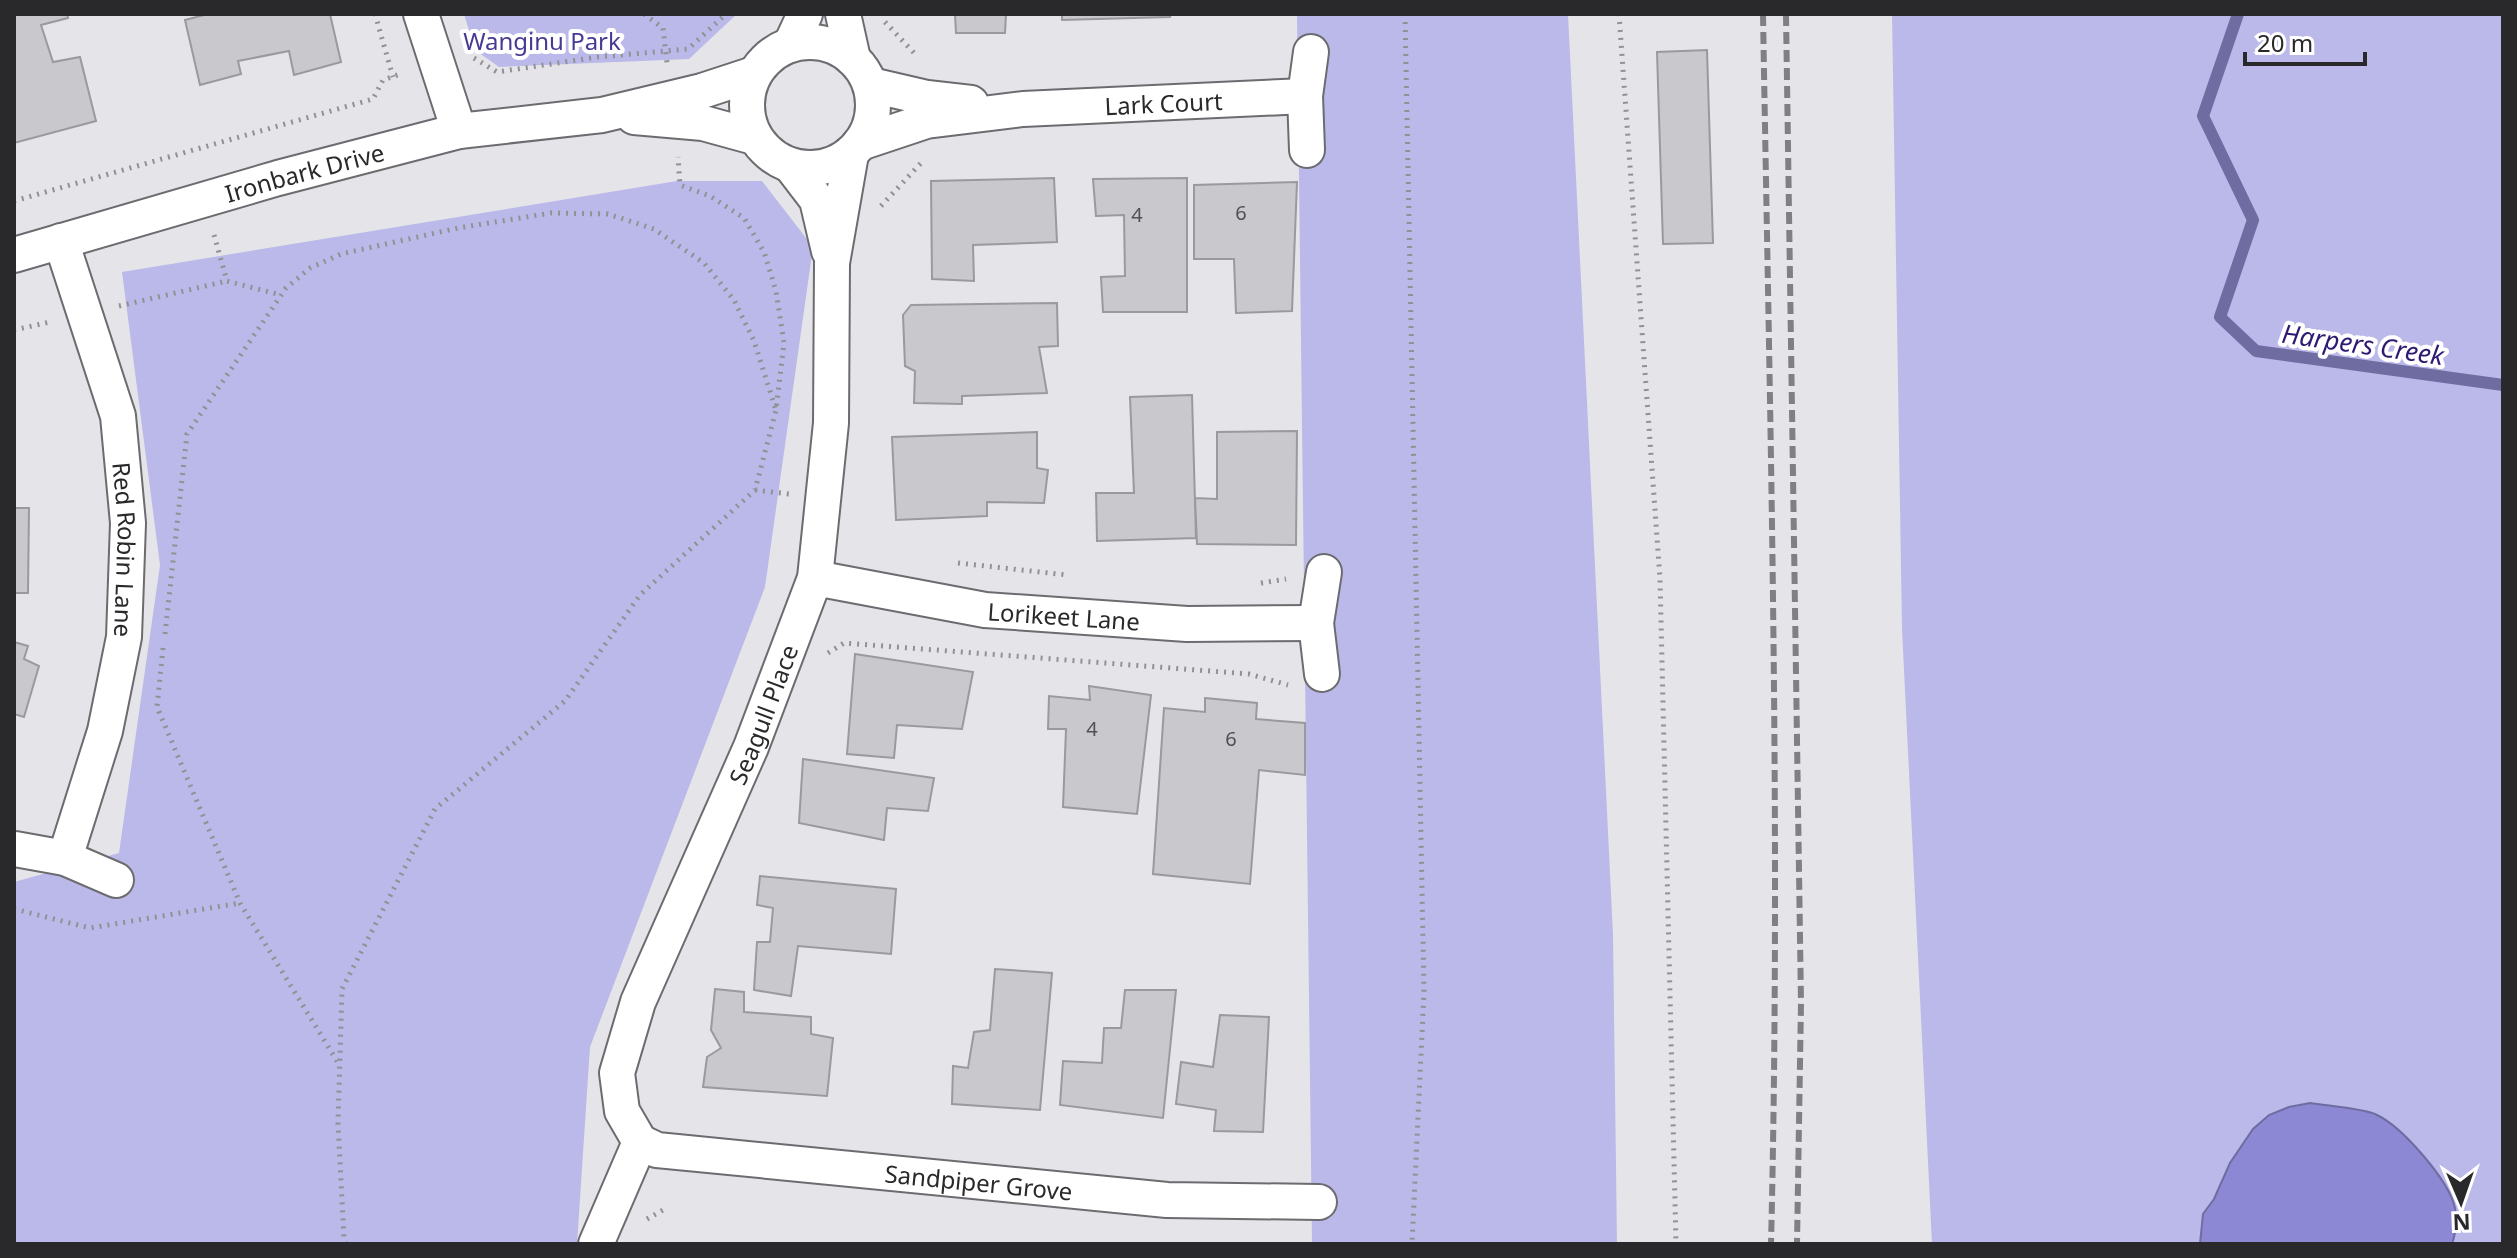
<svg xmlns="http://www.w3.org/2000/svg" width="2517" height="1258" viewBox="0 0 2517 1258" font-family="'Noto Sans',sans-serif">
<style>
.green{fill:#bab9ea}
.water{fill:#8d88d4;stroke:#6f6ca1;stroke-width:2}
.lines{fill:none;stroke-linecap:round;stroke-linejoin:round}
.stream{stroke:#6f6ca1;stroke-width:12}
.building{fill:#c9c9cd;stroke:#99999e;stroke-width:2}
.minor-casing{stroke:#6c6c70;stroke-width:38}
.path{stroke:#919194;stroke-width:5;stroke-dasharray:2 6;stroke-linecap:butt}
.minor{stroke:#fff;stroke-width:34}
.rail{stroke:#808083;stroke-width:6;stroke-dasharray:12 6;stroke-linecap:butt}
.labels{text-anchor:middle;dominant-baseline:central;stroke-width:8;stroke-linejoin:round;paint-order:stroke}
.number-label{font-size:20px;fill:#515154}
.park-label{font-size:24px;fill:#483a93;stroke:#fff}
.street-label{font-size:24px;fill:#29292b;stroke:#fff}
.water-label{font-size:26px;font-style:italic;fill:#2f1a73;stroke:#fff}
</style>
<rect width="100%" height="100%" fill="#e5e5e9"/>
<!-- green -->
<path class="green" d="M464,14H737L689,59L499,67L475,50Z
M1297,14H1568L1613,934L1617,1244H1312Z
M1892,14H2503V1244H1932L1902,629Z
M677,181H762L813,247L765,587L590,1047L577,1244H14V882L119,853L160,565L122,272Z"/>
<!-- water -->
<path class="water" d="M2310,1103C2327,1106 2363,1108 2377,1115C2402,1127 2449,1180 2455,1208C2458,1221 2456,1232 2452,1244H2200L2203,1214L2214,1199L2230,1163L2253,1129L2269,1115L2289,1107Z"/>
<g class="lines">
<!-- stream -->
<path class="stream" d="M2238,14L2203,116L2253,220L2220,317L2256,351L2503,385"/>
</g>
<!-- building -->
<path class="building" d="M14,14H67L68,18L41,25L53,62L80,57L96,121L14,143Z
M208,14H330L341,62L294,75L289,51L238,61L241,74L200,85L185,20Z
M955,14H1006L1005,33H956Z
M1062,14H1171L1170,17L1062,20Z
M1707,50L1713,243L1663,244L1657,52Z
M1054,178L1057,242L973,245L974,281L932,279L931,181Z
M1187,178V312H1103L1101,277L1125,276L1124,215L1096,216L1093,179Z
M1297,182L1292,311L1236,313L1234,259H1194V185Z
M1057,303L1058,346L1039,347L1047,393L962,396V404L914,403L915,371L905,366L903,315L911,305Z
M1192,395L1196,538L1097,541L1096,493H1134L1130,397Z
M1297,431L1296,545L1197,544L1195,498L1217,499V432Z
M1037,432V468L1048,470L1044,503L987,502V516L896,520L892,437Z
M14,508H29L28,593H14Z
M14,642L28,646L24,659L39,666L24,717L14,714Z
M855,654L973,672L962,729L897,725L894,758L847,754Z
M1089,686L1151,695L1137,814L1063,807L1066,729H1048L1049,696L1090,700Z
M1205,698L1257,703L1256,719L1305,723V775L1259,770L1250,884L1153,874L1164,708L1205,712Z
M803,759L934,778L928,811L887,808L884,840L799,823Z
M760,876L896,889L891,954L798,946L791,996L754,990L757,942H770L773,908L757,905Z
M995,969L1052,973L1040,1110L952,1104L953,1066L968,1068L974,1032L990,1030Z
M715,989L744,992V1012L811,1017V1034L833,1038L827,1096L703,1087L707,1057L721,1048L711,1030Z
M1125,990H1176L1163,1118L1060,1105L1063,1061L1102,1063L1104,1028H1121Z
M1220,1015L1269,1017L1263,1132L1214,1131L1216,1110L1176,1104L1181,1062L1213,1067Z"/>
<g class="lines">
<defs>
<g id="minor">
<path d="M421,14L459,131"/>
<path d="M843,14L853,59"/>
<circle cx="810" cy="105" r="63"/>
<path d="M791,44L805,14"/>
<path d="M871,85L927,98L971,103"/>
<path d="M634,117L703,123L754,137"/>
<path id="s1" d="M860,143L926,121L1023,109L1305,96"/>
<path d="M1307,150L1305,96L1311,52"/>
<path d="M791,166L817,200L829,251"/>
<path id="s2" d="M61,241L118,416L128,523L124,637L105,731L65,858"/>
<path id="s3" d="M14,255L278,178L459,131L602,115L702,91L754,74"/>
<path id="s4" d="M815,578L985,610L1187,624L1316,623"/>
<path d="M1322,674L1316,623L1324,572"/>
<path d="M15,849L65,858L116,880"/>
<path id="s5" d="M640,1142L622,1111L617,1073L638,1002L751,747L815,578L831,423L832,263L851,154"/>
<path id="s6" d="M640,1142L657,1150L1167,1200L1319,1202"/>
<path d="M596,1244L640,1142"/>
</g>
</defs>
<!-- minor casing -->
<use href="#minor" class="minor-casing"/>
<!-- path -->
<path class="path" d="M375,14L393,77
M644,14L663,28L667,63
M1405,14L1424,992L1412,1244
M1619,14L1660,579L1676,1244
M885,22L916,55
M474,58L497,72L598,57L688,49L726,14
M14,201L373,99L383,80L403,73
M881,206L921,163
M214,235L227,281L281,295
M119,306L227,281
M14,330L50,322
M755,490L789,494
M958,563L1067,575
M1261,583L1286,579
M165,634L187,434L286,288L310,268L341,254L458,228L551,213L608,214L654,229L704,263L734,300L754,341L776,410
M163,648L157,707L240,903L340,1066
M828,653L844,643L1249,674L1288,685
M14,909L90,928L240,903
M647,1219L663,1210
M346,1244L344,1239L338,1123L342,989L435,809L565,701L640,595L755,490L776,410L784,343L776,291L764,252L744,218L710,196L680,185L678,157"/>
<!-- minor -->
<use href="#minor" class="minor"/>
<!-- rail -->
<path class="rail" d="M1763,14C1770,424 1781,834 1771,1244
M1786,14L1801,1003L1797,1244"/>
</g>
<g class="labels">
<!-- number labels -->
<g class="number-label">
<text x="1241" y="212">6</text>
<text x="1137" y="214">4</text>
<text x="1092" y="728">4</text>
<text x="1231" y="738">6</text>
</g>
<!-- park labels -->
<g class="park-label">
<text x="542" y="40">Wanginu Park</text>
</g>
<!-- street labels -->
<g class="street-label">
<text stroke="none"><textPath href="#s1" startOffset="308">Lark Court</textPath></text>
<text stroke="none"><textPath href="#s3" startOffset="302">Ironbark Drive</textPath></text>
<text stroke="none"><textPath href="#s2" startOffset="318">Red Robin Lane</textPath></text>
<text stroke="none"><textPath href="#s4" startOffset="252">Lorikeet Lane</textPath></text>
<text stroke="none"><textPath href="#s5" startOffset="462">Seagull Place</textPath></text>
<text stroke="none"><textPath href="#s6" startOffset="342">Sandpiper Grove</textPath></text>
</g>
<!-- water labels -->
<g class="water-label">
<text transform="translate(2363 344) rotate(8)">Harpers Creek</text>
</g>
</g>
<!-- border -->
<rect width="2517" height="1258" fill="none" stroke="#29292b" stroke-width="32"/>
<!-- north arrow -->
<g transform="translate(2461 1202) rotate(178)" stroke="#ffffff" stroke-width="6" paint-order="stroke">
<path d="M0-6L14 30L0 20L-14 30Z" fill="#29292b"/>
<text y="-12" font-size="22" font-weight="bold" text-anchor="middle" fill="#29292b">N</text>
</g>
<!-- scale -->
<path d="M2245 52v12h120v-12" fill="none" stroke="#29292b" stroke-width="4"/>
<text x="2257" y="52" font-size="24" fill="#29292b" stroke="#ffffff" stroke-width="6" paint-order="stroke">20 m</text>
</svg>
